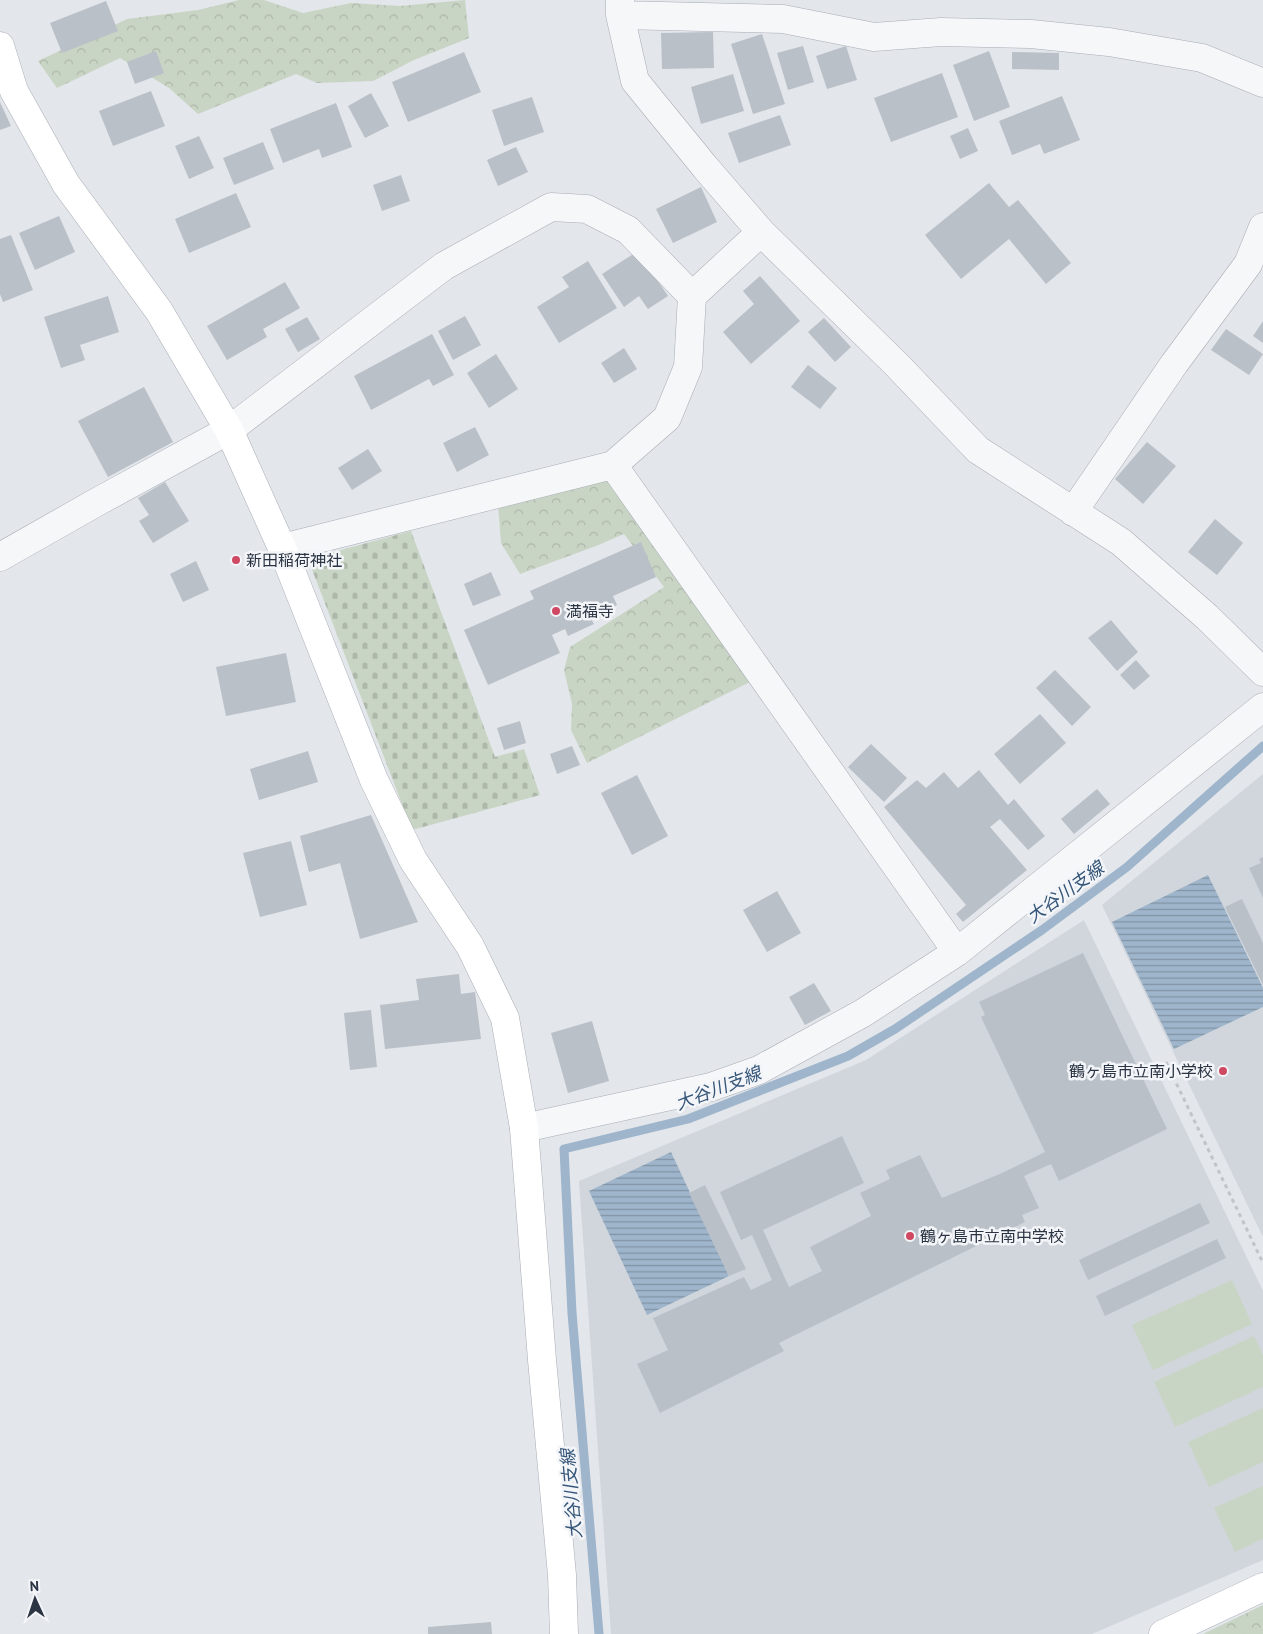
<svg xmlns="http://www.w3.org/2000/svg" width="1263" height="1634" viewBox="0 0 1263 1634" font-family="'PT Sans','Noto Sans JP',sans-serif">
<style>
.built{fill:#d1d6dd}
.forest{fill:url(#forest-crowns)}
.cemetery{fill:url(#cemetery-stones)}
.pitch{fill:#c9d5c4}
.water{fill:url(#water-rules)}
.lines{fill:none;stroke-linecap:round;stroke-linejoin:round}
.stream{stroke:#9eb5cb;stroke-width:9}
.building{fill:#bac0c8}
.street-casing{stroke:#a8adb5;stroke-width:29}
.secondary-casing{stroke:#a8adb5;stroke-width:29}
.path{stroke:#c1c4ca;stroke-width:3;stroke-dasharray:4 4;stroke-linecap:butt}
.street{stroke:#f6f7f9;stroke-width:28}
.secondary{stroke:#fff;stroke-width:28}
.poi-dot{fill:#cf4962;stroke:#f3f5f8;stroke-width:2}
.labels{text-anchor:middle;dominant-baseline:central;stroke-width:5;stroke-linejoin:round;paint-order:stroke}
.poi-label{font-size:16px;fill:#2b3443;stroke:#f3f5f8;text-anchor:start}
.water-label{font-size:18px;font-style:italic;fill:#345578;stroke:#f3f5f8}
</style>
<defs>
<pattern id="forest-crowns" width="20" height="18" patternUnits="userSpaceOnUse" patternTransform="scale(1.25)"><rect width="20" height="18" fill="#c9d5c4"/><path d="M2 6a3 3 0 1 1 6 0M12 15a3 3 0 1 1 6 0" fill="none" stroke="#adb7aa"/></pattern>
<pattern id="cemetery-stones" width="16" height="16" patternUnits="userSpaceOnUse" patternTransform="scale(1.25)"><rect width="16" height="16" fill="#c9d5c4"/><path d="M2 7V4a2 2 0 0 1 4 0v3zM10 15v-3a2 2 0 0 1 4 0v3z" fill="#adb7aa"/></pattern>
<pattern id="water-rules" width="6" height="5" patternUnits="userSpaceOnUse" patternTransform="scale(1.25)"><rect width="6" height="5" fill="#9eb5cb"/><path d="M0 2.5h6" fill="none" stroke="#8194a6"/></pattern>
</defs>
<rect width="100%" height="100%" fill="#e3e6eb"/>
<!-- built -->
<path class="built" d="M1263,774V1237L1102,905Z
M1084,920L1263,1291V1560L1092,1634H611L579,1181L866,1060Z"/>
<!-- forest -->
<path class="forest" d="M239,0H264L303,13L351,3L400,6L465,0L469,38L414,60L373,81L317,83L296,74L198,114L169,88L120,58L57,88L38,61L127,19L198,10Z
M612,475L752,681L587,763L571,730L572,704L564,670L570,647L664,587L624,534L596,546L520,574L501,543L498,504Z
M1263,1605V1634H1203Z"/>
<!-- cemetery -->
<path class="cemetery" d="M411,531L495,757L524,749L540,795L412,830L308,559Z"/>
<!-- pitch -->
<path class="pitch" d="M1232,1280L1252,1324L1153,1370L1132,1325Z
M1254,1336L1263,1355V1387L1175,1427L1154,1382Z
M1263,1408V1462L1209,1487L1188,1442Z
M1263,1486V1539L1235,1552L1214,1508Z"/>
<!-- water -->
<path class="water" d="M1208,875L1263,988V1007L1174,1049L1112,922Z
M671,1152L729,1276L647,1315L589,1191Z"/>
<g class="lines">
<!-- stream -->
<path class="stream" d="M599,1634L572,1313L564,1149L688,1119L848,1056L895,1029L1042,930L1127,867L1263,746"/>
</g>
<!-- building -->
<path class="building" d="M106,1L118,31L62,53L50,23Z
M713,32L714,68L662,69L661,33Z
M762,34L785,104L753,114L731,44Z
M803,46L814,82L788,90L777,53Z
M846,46L857,80L827,89L816,56Z
M156,51L164,73L135,84L127,62Z
M989,51L1010,107L974,121L953,65Z
M464,52L481,92L408,122L392,82Z
M1012,52L1059,53V70L1012,69Z
M942,73L958,117L891,142L874,98Z
M733,74L744,111L701,124L691,87Z
M151,91L165,126L113,146L99,111Z
M371,93L389,126L365,138L348,106Z
M1062,96L1080,140L1044,154L1040,144L1012,155L999,121Z
M532,97L544,132L504,146L492,110Z
M0,102L11,126L0,130Z
M336,103L352,147L322,158L319,149L283,163L270,129Z
M780,115L791,145L739,163L728,133Z
M968,128L978,151L960,159L950,136Z
M199,136L214,168L189,179L175,146Z
M263,142L274,169L234,185L223,158Z
M516,147L528,172L498,186L487,160Z
M401,175L410,201L382,211L373,185Z
M989,183L1009,207L1018,200L1071,263L1046,284L1009,239L961,279L925,235Z
M701,187L717,222L673,243L656,209Z
M236,193L251,227L189,253L175,219Z
M59,216L75,252L35,270L19,233Z
M11,235L33,290L3,302L0,294V239Z
M638,251L668,296L648,309L639,296L624,307L602,274Z
M588,261L617,308L559,343L537,307L569,287L562,277Z
M760,276L800,321L751,364L723,332L754,304L743,291Z
M285,282L300,308L263,329L267,337L227,360L207,326Z
M108,296L119,332L80,345L85,360L61,368L44,317Z
M465,316L481,345L453,360L438,331Z
M307,317L320,339L298,352L285,329Z
M824,318L851,347L835,362L808,332Z
M1263,321V343L1253,336Z
M1226,329L1263,354L1249,375L1211,350Z
M432,334L454,375L433,386L429,379L371,410L354,376Z
M624,348L637,369L614,383L601,363Z
M496,354L518,389L489,408L467,373Z
M808,365L837,388L820,409L791,387Z
M144,387L173,442L108,477L78,421Z
M475,427L489,455L457,472L443,443Z
M1147,442L1176,466L1143,504L1115,479Z
M368,449L382,471L352,490L338,468Z
M165,482L189,521L153,543L139,521L149,515L138,498Z
M1215,519L1243,543L1217,575L1188,552Z
M641,542L656,577L613,596L617,605L590,617L594,624L568,636L565,629L552,635L560,653L488,685L464,630L534,599L530,591Z
M196,561L209,590L183,602L170,574Z
M491,572L501,595L473,606L464,584Z
M1111,620L1138,652L1117,671L1088,638Z
M286,653L296,702L226,716L216,667Z
M1136,660L1150,676L1134,690L1120,675Z
M1055,670L1091,707L1072,726L1036,688Z
M1040,714L1066,743L1020,784L994,754Z
M520,721L526,743L504,750L497,728Z
M871,744L907,778L884,802L848,767Z
M572,746L580,765L557,774L550,754Z
M308,751L318,782L259,800L250,769Z
M979,770L1008,805L1014,799L1045,836L1028,850L1000,819L990,827L1027,870L963,922L956,914L966,905L884,807L917,780L926,788L944,772L958,788Z
M637,775L668,836L632,855L601,793Z
M1097,789L1110,804L1074,834L1061,819Z
M371,815L418,922L360,939L340,863L309,872L300,836Z
M291,841L307,905L260,917L243,853Z
M1263,857V898L1249,868L1261,863L1259,859Z
M777,891L801,933L767,952L743,910Z
M1242,899L1263,943V985L1225,907Z
M1083,953L1167,1129L1059,1181L1051,1164L1024,1176L1039,1208L1022,1215L1025,1222L779,1343L784,1351L660,1413L637,1364L668,1350L653,1318L744,1277L751,1290L772,1280L752,1235L741,1240L720,1192L842,1136L864,1183L763,1230L789,1287L822,1271L810,1247L871,1216L860,1193L890,1179L886,1170L920,1155L942,1198L1002,1173L1045,1152L981,1017L985,1015L979,1002Z
M459,974L461,994L475,992L481,1039L385,1049L380,1005L419,1000L416,979Z
M814,983L831,1011L805,1025L789,997Z
M371,1010L377,1067L350,1070L344,1013Z
M592,1021L609,1081L568,1093L551,1033Z
M705,1185L746,1269L729,1276L689,1193Z
M1200,1203L1210,1223L1088,1280L1079,1260Z
M1217,1239L1226,1258L1105,1316L1096,1296Z
M491,1622L492,1634H428V1627Z"/>
<g class="lines">
<defs>
<path id="street" d="M620,0V15L635,81L705,167L761,232L897,365L978,450L1121,542L1207,617L1263,672
M620,15L783,19L874,37L941,32L1031,34L1109,42L1202,58L1263,83
M613,465L957,952
M1073,512L1174,364L1248,264L1263,227
M282,548L613,465L667,418L688,367L692,296L761,232
M0,557L97,502L229,430L444,266L551,207L587,209L628,230L692,296
M524,1128L711,1087L759,1070L863,1013L957,952L1263,707"/>
<path id="secondary" d="M0,46L14,91L66,184L159,311L229,430L282,548L374,780L413,860L470,946L505,1018L524,1128L542,1360L562,1575L564,1634
M1163,1634L1263,1587"/>
</defs>
<!-- street casing -->
<use href="#street" class="street-casing"/>
<!-- secondary casing -->
<use href="#secondary" class="secondary-casing"/>
<!-- path -->
<path class="path" d="M1166,1062L1263,1263"/>
<!-- street -->
<use href="#street" class="street"/>
<!-- secondary -->
<use href="#secondary" class="secondary"/>
</g>
<!-- markers -->
<g class="poi-dot">
<circle cx="236" cy="560" r="5"/>
<circle cx="556" cy="611" r="5"/>
<circle cx="1223" cy="1071" r="5"/>
<circle cx="910" cy="1236" r="5"/>
</g>
<g class="labels">
<!-- poi labels -->
<g class="poi-label">
<text x="246" y="560">新田稲荷神社</text>
<text x="566" y="611">満福寺</text>
<text x="1213" y="1071" text-anchor="end">鶴ヶ島市立南小学校</text>
<text x="920" y="1236">鶴ヶ島市立南中学校</text>
</g>
<!-- water labels -->
<g class="water-label">
<text transform="translate(1065 892) rotate(-36)">大谷川支線</text>
<text transform="translate(718 1088) rotate(-21)">大谷川支線</text>
<text transform="translate(571 1494) rotate(-95)">大谷川支線</text>
</g>
</g>
<!-- north arrow -->
<g transform="translate(35 1599) rotate(357)" stroke="#f3f5f8" stroke-width="4" paint-order="stroke">
<path d="M0-4L9 19L0 12L-9 19Z" fill="#2b3443"/>
<text y="-8" font-size="14" font-weight="bold" text-anchor="middle" fill="#2b3443">N</text>
</g>
</svg>
